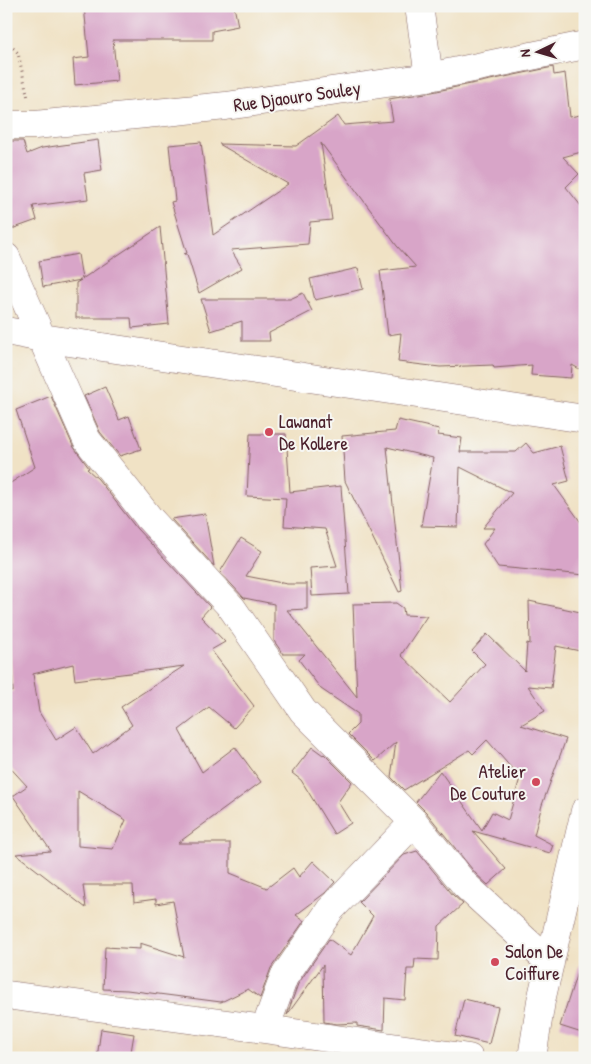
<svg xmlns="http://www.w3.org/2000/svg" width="591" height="1064" viewBox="0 0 591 1064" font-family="'Patrick Hand',sans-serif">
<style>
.building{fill:#d8a5c8;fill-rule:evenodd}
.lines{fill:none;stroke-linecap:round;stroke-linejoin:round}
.minor-casing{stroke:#846361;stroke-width:29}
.path{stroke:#846361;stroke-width:3;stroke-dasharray:1 4;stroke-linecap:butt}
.minor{stroke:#fff;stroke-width:28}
.poi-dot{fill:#d1495b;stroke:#f6f6f2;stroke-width:2}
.labels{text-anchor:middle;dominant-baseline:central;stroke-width:4;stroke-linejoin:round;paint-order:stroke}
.street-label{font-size:19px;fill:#4a1f2b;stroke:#f6f6f2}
.poi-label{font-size:19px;fill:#4a1f2b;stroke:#f6f6f2;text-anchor:start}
</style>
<rect width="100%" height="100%" fill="#f6f6f2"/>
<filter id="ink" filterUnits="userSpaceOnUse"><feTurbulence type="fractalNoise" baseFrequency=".02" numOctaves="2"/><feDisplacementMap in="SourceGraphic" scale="10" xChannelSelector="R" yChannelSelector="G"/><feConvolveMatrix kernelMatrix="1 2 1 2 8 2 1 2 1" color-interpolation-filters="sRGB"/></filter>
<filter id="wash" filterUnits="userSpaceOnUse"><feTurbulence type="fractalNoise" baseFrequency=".0096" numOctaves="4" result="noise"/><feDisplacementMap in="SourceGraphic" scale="20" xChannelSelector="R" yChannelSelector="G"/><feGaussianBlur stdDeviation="1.12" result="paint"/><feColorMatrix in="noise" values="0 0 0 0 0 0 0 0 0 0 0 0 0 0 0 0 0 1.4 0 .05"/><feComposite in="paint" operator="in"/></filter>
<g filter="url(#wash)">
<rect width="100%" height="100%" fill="#f0e2c5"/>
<g id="blocks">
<!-- building -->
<path class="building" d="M84,6H120V9H165V6H234L238,26L212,31V40H113L117,81L75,85L73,59L89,57Z
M553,67L554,75L565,73L570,117L585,114V151L563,157L579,174L566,187L585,211V372L572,365L571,378L531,375L532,365L494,368L493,365L440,367L398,362L401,333L388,335L380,271L416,267L397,246L321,143L332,220L310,222L308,244L231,250L242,268L199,293L187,254H184L187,253L171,202L175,201L169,145L201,142L213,235L288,184L219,144L296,146L338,116L344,125L393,121L389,99L432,92Z
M98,140L102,170L84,173L88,199L33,206L37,220L6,231V141H23L27,154L42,148Z
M160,227L169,324L132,328L131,318H76V283L81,280L43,287L39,261L78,254L82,279Z
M358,268L363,289L315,300L310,279Z
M303,293L312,311L269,333L270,341H242V321L211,331L201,299H290Z
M105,387L119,420L129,416L141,449L120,456L100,432L84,396Z
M51,396L73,446L89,468L87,469L98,479L137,529L210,607L201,617L225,642L211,650L254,706L234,728L209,707L179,730L202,772L235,747L261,782L178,843H230V873L267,888L293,868L299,877L313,861L335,882L325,893L296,915L304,921L271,968L260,998L248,989L221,1002L127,990L103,989L105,947L140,949V943L184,957L173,901L156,904V899L134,902L133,885H83L86,908L16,854L51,851L13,796L27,786L6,763V689L13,692L8,621L6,622V486L35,467L16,410ZM73,664L75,680L184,666L121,707L132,725L93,754L76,727L56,740L39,712L33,674ZM78,791L126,820L113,849L78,846Z
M398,420L439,429L438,435L462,438L460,452H516L526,443L534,453L560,446L569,481L554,485L585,528V575L498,567L483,544L495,528H483L512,493L460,467L458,527L421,526L433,458L387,447L402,591L399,592L345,481L342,436L395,431Z
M250,434H286L290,492L341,486L349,594L312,596L310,568L337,566L325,529L284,526L286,498L247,496Z
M205,514L214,566L171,519Z
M241,538L262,551L246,576L287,584H307V609L287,610L357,697L353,604L396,603L403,608L404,615L427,616L401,655L450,702L485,664L472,651L487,634L525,671L527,643L530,644L529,601L585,613V652L556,646L551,688L528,686L545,711L521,725L566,739L542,805L534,835L553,845L550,853L473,831L506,869L488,885L476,874L426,812L416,802L440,771L482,830L492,812L508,820L520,778L487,740L473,754L469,750L404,790L391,777L396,742L375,761L348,734L358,724V714L321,689L299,660L305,654H283L274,641V604L244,598L220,572Z
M312,747L323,755L324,754L352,782L338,802L351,823L334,834L301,780L292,773Z
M417,851L453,895L463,904L439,926L438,960L415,959L414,969H407L405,1000L385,998L384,1030L357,1026V1023L337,1024L324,1022L323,965L287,1015L298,984L329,939L351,955L373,916L359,902L404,855Z
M580,963L585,964V1034L560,1026Z
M464,999L498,1007L489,1044L455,1036Z
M101,1029L134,1034L130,1058H97Z"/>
</g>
</g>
<g filter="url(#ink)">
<use href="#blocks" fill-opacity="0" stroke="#846361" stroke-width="1"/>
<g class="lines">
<defs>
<path id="minor" d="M419,6L429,77
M6,125H35L226,106L429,77L585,45
M6,257L87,440L149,518L232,608L303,711L414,822L465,885L550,963
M6,331L42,338L585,419
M6,995L265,1029L469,1058
M265,1029L284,977L330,910L414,822
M532,1058L541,1001L585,811"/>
</defs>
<!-- minor casing -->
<use href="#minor" class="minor-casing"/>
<!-- path -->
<path class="path" d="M6,41L18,53L28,98"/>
<!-- minor -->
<use href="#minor" class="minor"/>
</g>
</g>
<!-- markers -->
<g class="poi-dot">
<circle cx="269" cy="432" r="5"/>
<circle cx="536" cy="782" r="5"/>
<circle cx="495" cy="962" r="5"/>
</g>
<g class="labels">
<!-- street labels -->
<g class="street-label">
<text transform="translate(297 96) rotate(-8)">Rue Djaouro Souley</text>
</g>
<!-- poi labels -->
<g class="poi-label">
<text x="279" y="421">Lawanat<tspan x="279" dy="22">De Kollere</tspan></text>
<text x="526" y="771" text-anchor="end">Atelier<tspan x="526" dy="22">De Couture</tspan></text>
<text x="505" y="951">Salon De<tspan x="505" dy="22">Coiffure</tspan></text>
</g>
</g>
<!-- margin -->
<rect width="591" height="1064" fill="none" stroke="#f6f6f2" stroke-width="25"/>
<!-- north arrow -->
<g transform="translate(538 52) rotate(265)" stroke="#f6f6f2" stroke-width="4" paint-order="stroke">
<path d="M0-4L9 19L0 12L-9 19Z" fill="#4a1f2b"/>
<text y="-8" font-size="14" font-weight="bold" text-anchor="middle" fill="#4a1f2b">N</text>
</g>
</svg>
